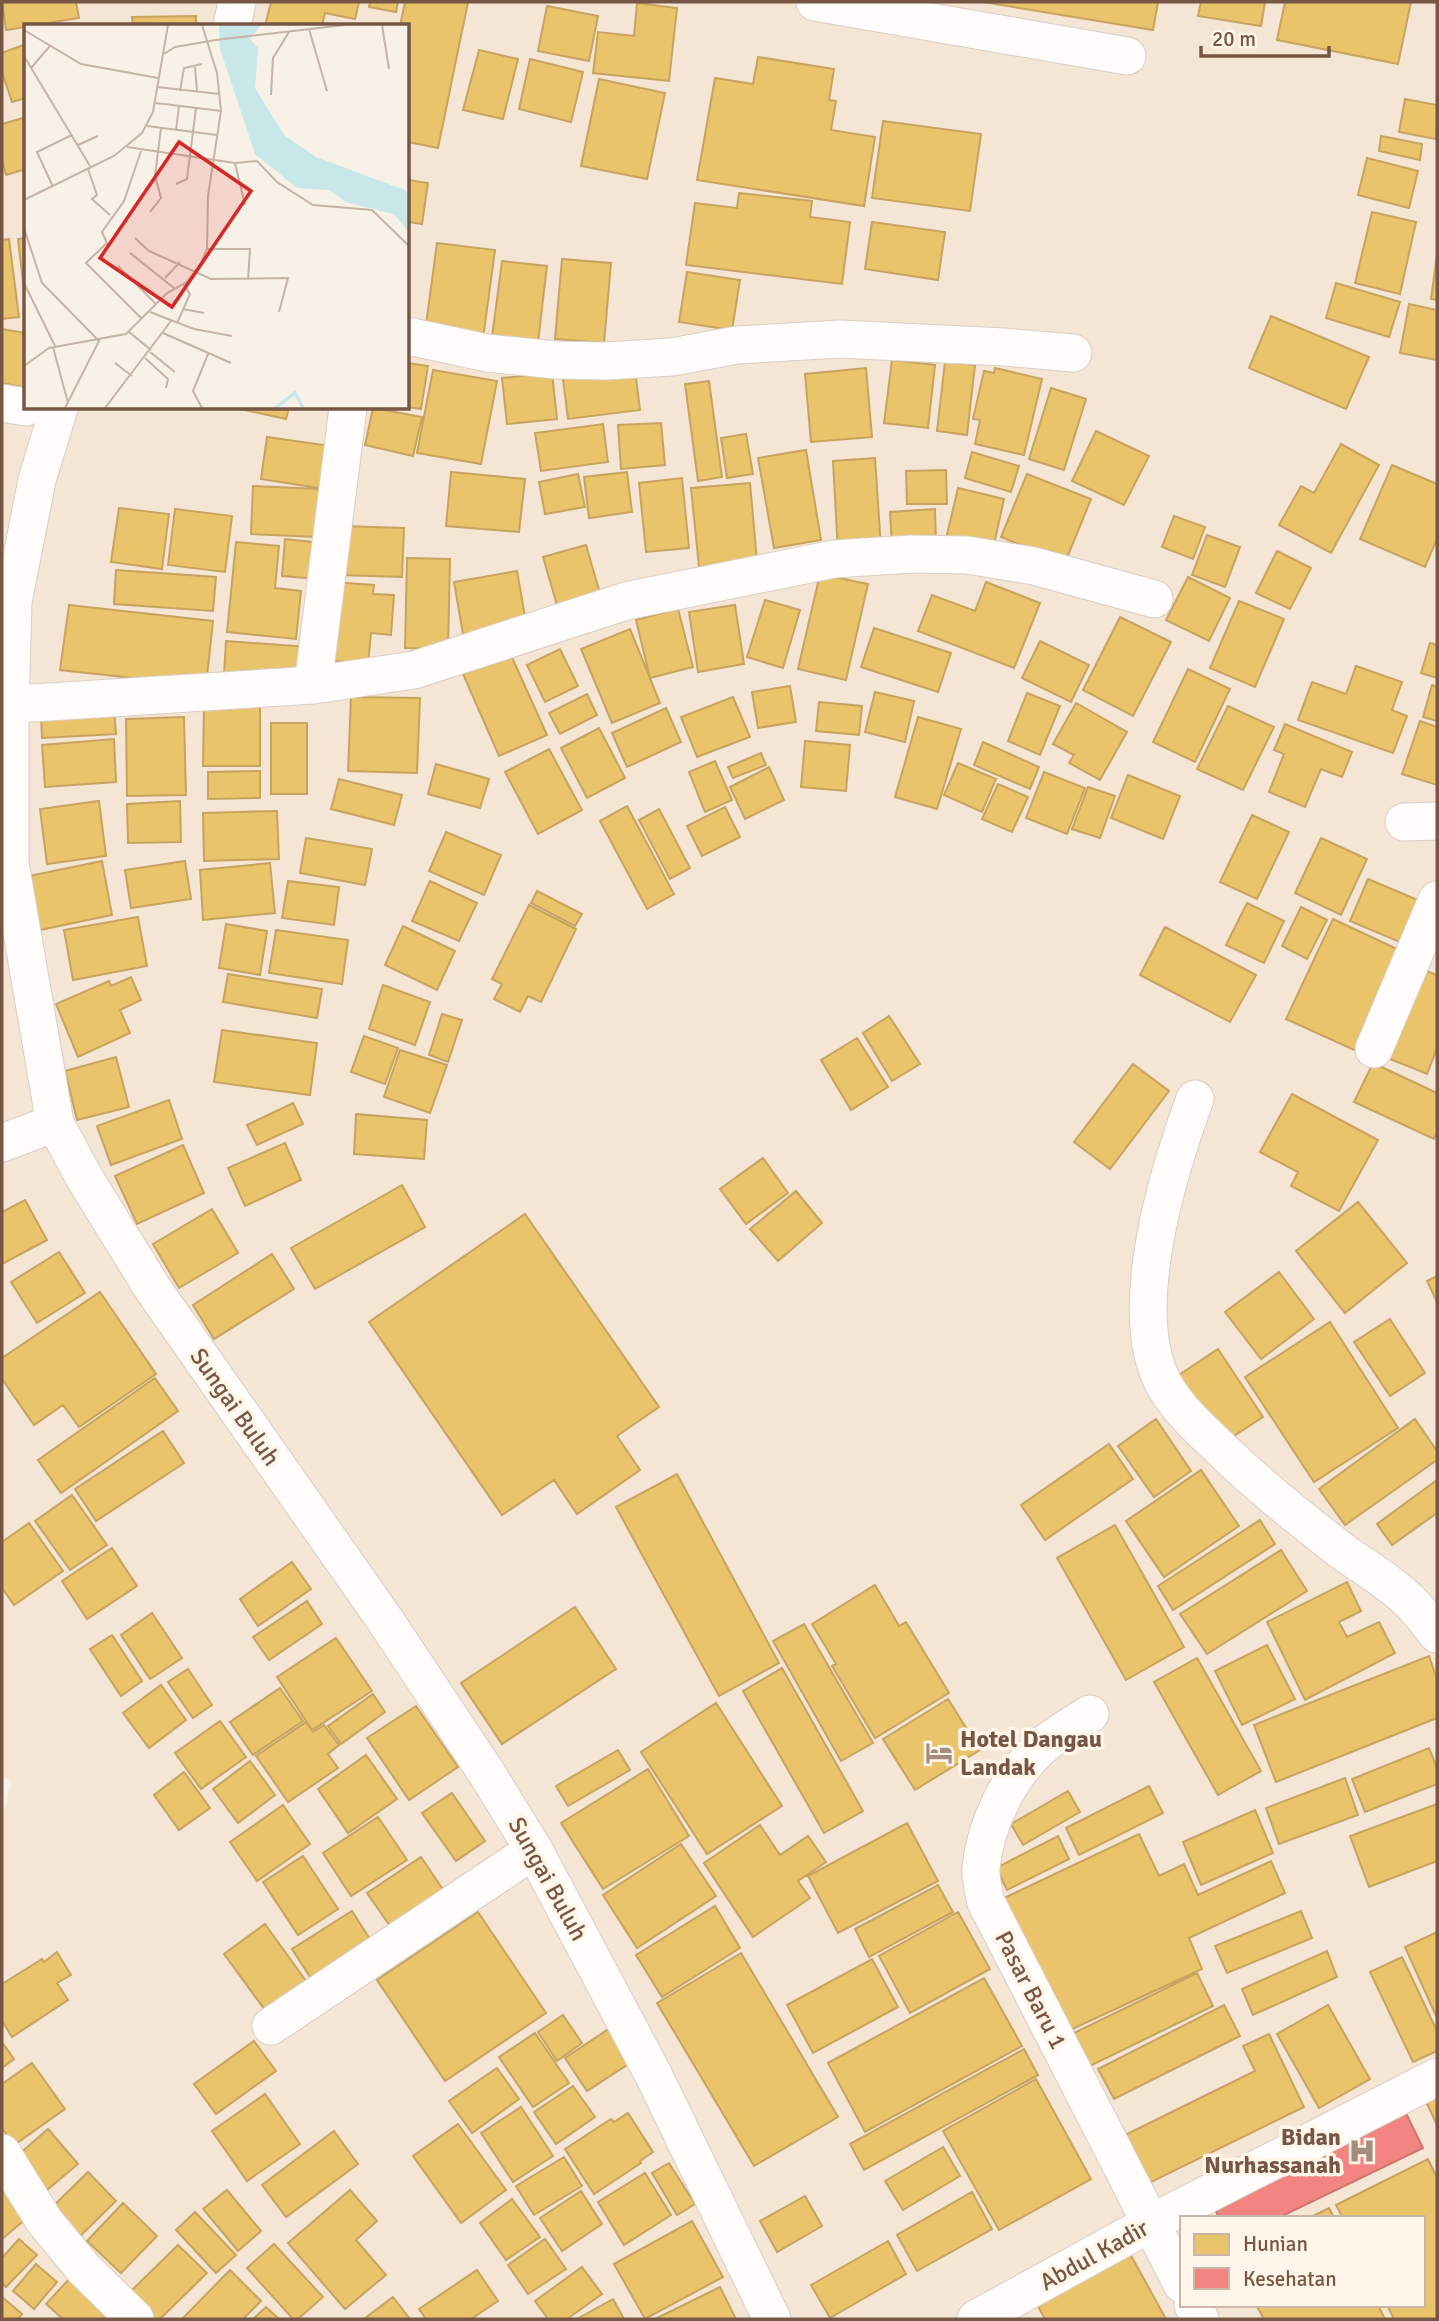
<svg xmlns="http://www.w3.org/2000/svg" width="1439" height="2321" viewBox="0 0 1439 2321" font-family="Signika,sans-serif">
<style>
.residential{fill:#f4e5d5;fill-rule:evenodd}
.homes{fill:#e9c46a;stroke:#c7a35f;stroke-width:2}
.health{fill:#f28482;stroke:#cd7670;stroke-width:2}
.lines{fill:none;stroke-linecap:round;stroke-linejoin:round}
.street-casing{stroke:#d9cec5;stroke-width:39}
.street{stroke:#fefdfb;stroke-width:37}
.labels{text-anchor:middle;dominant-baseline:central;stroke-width:7;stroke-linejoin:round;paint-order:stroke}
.street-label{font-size:24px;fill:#785645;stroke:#fff6e9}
.poi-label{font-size:24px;font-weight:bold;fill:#785645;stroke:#fff6e9;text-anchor:start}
.inset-river{fill:none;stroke:#c8e7e8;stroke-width:3.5}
.inset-road{fill:none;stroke:#c5b3a6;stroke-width:2}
.view{fill:#d62828;fill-opacity:0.15;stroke:#d62828;stroke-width:3.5}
.inset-edge{fill:none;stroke:#785645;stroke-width:3.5}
</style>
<rect width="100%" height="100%" fill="#f8f1e7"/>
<!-- residential -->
<path class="residential" d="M2,2H1437V2319H2V1817L12,1782L2,1775ZM26,26H408V408H26ZM1182,2218H1423V2305H1182Z"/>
<!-- homes -->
<path class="homes" d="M2,2H76L79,18L6,30Z
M271,2H359L355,19L325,13L322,26H265Z
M370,2H398L396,12L369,7Z
M405,2H468L438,148L408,142V26H400Z
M983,2H1158L1153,30Z
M1201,2H1265L1261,26L1198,16Z
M1285,2H1411L1398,64L1277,40Z
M637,3L677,8L669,81L593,73L598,32L634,36Z
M547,6L598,16L589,61L538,51Z
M196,16V26H133L132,17Z
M26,44V98L12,102L2,72V53Z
M479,50L518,59L503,119L463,110Z
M758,57L834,69L829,100L836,101L831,130L875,137L864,206L697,180L715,78L753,84Z
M530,59L583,72L571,122L519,109Z
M599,79L665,93L647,179L581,166Z
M1405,99L1437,105L1436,139L1399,132Z
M26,117V169L6,175L2,160V124Z
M883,121L981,134L970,211L872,198Z
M1381,136L1422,144L1420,160L1379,151Z
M1367,158L1418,171L1409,208L1358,195Z
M408,180L428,183L422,224L408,222Z
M739,193L812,201L810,217L850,222L842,284L686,265L695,203L737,208Z
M1372,212L1416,222L1400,294L1355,283Z
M872,222L945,232L938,280L865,269Z
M26,238V308L18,239Z
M9,239L19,317L2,319V240Z
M437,243L495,250L483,339L425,332Z
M1437,255V300L1431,299Z
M562,259L611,263L604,343L555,339Z
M502,261L547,266L538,342L492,337Z
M687,272L740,280L732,330L679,322Z
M1336,283L1400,302L1389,337L1326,318Z
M1409,304L1437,310V360L1400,353Z
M1271,316L1369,357L1346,409L1249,368Z
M2,329L26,333V388L2,383Z
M892,360L935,365L928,428L884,423Z
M945,362L975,365L967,435L937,431Z
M408,363L428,366L421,409L408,407Z
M866,368L872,437L811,442L805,374Z
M995,368L1042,379L1024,455L975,444L980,420L973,419L984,371L994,373Z
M433,370L497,381L481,464L417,453Z
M635,370L640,410L568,419L563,379Z
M552,373L557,419L507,424L502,378Z
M709,381L722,477L698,481L685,384Z
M1051,388L1086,399L1064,470L1029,459Z
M235,408H289L286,419Z
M373,408L422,417L413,456L365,445Z
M661,423L665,465L621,469L618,425Z
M603,424L608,462L541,471L535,433Z
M1096,431L1149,456L1124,505L1072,481Z
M746,434L753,474L727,478L721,438Z
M267,437L331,446L325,489L261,479Z
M1341,444L1379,465L1331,553L1279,525L1301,486L1314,493Z
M806,450L821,540L774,548L758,458Z
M972,452L1019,466L1011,492L965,478Z
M875,458L881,548L838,552L833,461Z
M1392,465L1437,484V539L1425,567L1360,539Z
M946,470L947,504H907L906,471Z
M451,472L525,479L519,532L446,526Z
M627,472L632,512L589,518L584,477Z
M578,474L585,507L545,514L539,482Z
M1027,474L1091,499L1065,563L1001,537Z
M682,478L689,548L646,552L639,483Z
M750,483L757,561L699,567L691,488Z
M253,486L319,489L317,537L251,534Z
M958,488L1004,499L993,549L946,539Z
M119,508L169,514L162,569L111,562Z
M175,509L232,516L225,572L168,565Z
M935,509L936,546L892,548L890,512Z
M1174,516L1205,527L1193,559L1162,547Z
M342,526L404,528L402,577L339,575Z
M1207,535L1240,547L1225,587L1192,575Z
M285,539L322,543L318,579L282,576Z
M236,542L279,546L275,588L301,591L296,639L227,632Z
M586,545L602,600L559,612L543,557Z
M1277,551L1311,568L1290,609L1256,593Z
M407,558L450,559L448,649L405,648Z
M116,570L216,577L213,611L114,604Z
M517,571L526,622L463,634L454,582Z
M820,574L868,584L846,680L798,669Z
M1188,577L1230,598L1209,641L1166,620Z
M332,582L374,585L373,594L394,595L391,635L371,633L368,664L325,660Z
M986,582L1040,603L1014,668L918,631L932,595L975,611Z
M765,600L800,610L783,668L747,657Z
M1239,601L1284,619L1255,687L1210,668Z
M69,605L213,621L206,686L60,670Z
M735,605L744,664L698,672L689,612Z
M678,609L693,667L650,678L636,620Z
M1120,617L1171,642L1133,716L1083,690Z
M874,628L951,653L938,692L861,667Z
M630,629L660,703L612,723L581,649Z
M226,641L309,647L307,681L224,675Z
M1040,641L1089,665L1071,702L1022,678Z
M1430,643L1437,645V678L1421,673Z
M560,649L578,686L545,702L527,665Z
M510,653L547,735L499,756L463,674Z
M1356,666L1402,682L1392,710L1407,716L1393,753L1298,720L1312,682L1346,694Z
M1188,669L1230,689L1195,762L1153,742Z
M1432,685L1437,687V721L1423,717Z
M790,686L796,722L758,728L752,692Z
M875,692L914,701L905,742L865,732Z
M1027,693L1060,706L1040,755L1008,741Z
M587,694L597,715L560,734L549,713Z
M351,697L420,698L417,773L348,771Z
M733,697L750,737L697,757L681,717Z
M819,702L862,706L859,735L816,731Z
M1076,703L1127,732L1100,780L1069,763L1074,755L1053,744Z
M1228,706L1274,727L1243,790L1197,769Z
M204,707H260V766H203Z
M666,708L681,742L627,767L612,733Z
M114,709L116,734L42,738L41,714Z
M184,717L186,795L127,796L126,719Z
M918,717L961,729L937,809L895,797Z
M1420,721L1437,727V785L1402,774Z
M271,723H307V794H271Z
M1285,724L1352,752L1342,777L1321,769L1305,807L1269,792L1284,754L1274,750Z
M599,728L625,778L587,798L561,748Z
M114,739L116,782L45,787L42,745Z
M805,741L850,745L846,791L801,787Z
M983,742L1039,767L1030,789L974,765Z
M549,749L582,810L538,834L505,772Z
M761,753L766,765L733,778L728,767Z
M715,761L732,800L705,812L689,772Z
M958,763L996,779L982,812L944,795Z
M436,764L489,779L480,808L428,794Z
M769,767L784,800L745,819L730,787Z
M260,771V798L208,799V772Z
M1044,772L1085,788L1067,834L1026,818Z
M1128,775L1180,796L1163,839L1111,818Z
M339,779L402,795L394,825L331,809Z
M998,784L1028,797L1012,832L982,819Z
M1088,787L1115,796L1100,838L1072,829Z
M99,801L106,856L47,864L40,809Z
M180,801L181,842L128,843L127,804Z
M627,806L674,894L647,909L600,821Z
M725,807L740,837L702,856L687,826Z
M659,809L690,868L670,879L639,820Z
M277,811L279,859L204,861L203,813Z
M1252,815L1289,832L1257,899L1220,882Z
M446,832L501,855L484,895L429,871Z
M306,838L372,849L365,885L300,873Z
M1321,838L1367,859L1341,915L1295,893Z
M102,861L112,915L40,930L29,876Z
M185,861L191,899L131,908L125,870Z
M270,863L275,913L203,920L200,870Z
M1368,879L1432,906L1414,948L1350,921Z
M288,881L339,887L334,925L282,918Z
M430,881L477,903L459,941L412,921Z
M537,891L582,914L575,926L531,903Z
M1247,903L1284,921L1264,963L1226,945Z
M529,905L576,929L541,1002L528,996L520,1012L494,999L502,984L492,979Z
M1301,907L1327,920L1307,959L1282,946Z
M138,917L147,966L73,980L64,930Z
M1333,919L1412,956L1365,1055L1286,1019Z
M226,924L267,931L260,975L219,968Z
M403,926L455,951L437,990L385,965Z
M1165,927L1256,975L1230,1022L1140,975Z
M276,930L348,940L342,984L269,973Z
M1416,967L1437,975V1048L1427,1074L1380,1055Z
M228,974L322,989L317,1018L223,1002Z
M131,977L141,1000L120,1010L130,1033L78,1057L56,1004L109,981L111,986Z
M383,985L430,1002L415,1045L369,1029Z
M442,1014L462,1020L448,1062L429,1055Z
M889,1016L920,1064L892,1081L863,1033Z
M222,1030L317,1043L310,1095L214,1082Z
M364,1036L398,1048L385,1084L351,1072Z
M857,1038L888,1087L851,1110L821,1060Z
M400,1050L447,1065L430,1113L384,1097Z
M116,1057L129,1107L77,1120L65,1071Z
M1373,1063L1437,1093V1132L1434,1139L1354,1102Z
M1133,1064L1169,1091L1110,1169L1074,1142Z
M1292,1094L1378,1140L1339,1211L1291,1186L1298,1172L1260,1152Z
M169,1100L182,1139L111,1165L97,1126Z
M293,1103L303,1124L257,1145L247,1125Z
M356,1114L427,1120L424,1159L354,1154Z
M285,1143L301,1180L245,1206L228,1168Z
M183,1145L204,1193L137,1224L115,1176Z
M763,1158L788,1193L746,1224L720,1189Z
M402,1185L425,1227L315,1289L291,1248Z
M796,1191L822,1223L778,1261L750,1229Z
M25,1200L47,1240L2,1264V1212Z
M1358,1202L1407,1263L1345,1313L1296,1251Z
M212,1209L238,1253L179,1288L153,1244Z
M525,1214L659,1407L617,1436L640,1470L577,1514L554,1480L502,1515L369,1322Z
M59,1252L85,1293L37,1323L11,1282Z
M272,1254L294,1289L214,1339L193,1305Z
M1279,1272L1314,1319L1261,1359L1225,1312Z
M1437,1276V1302L1427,1281Z
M100,1292L156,1374L79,1427L63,1405L34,1425L2,1379V1358Z
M1390,1319L1425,1373L1390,1396L1354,1342Z
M1330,1322L1398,1428L1314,1482L1245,1377Z
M1218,1349L1263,1417L1220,1445L1176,1377Z
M155,1378L178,1411L61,1493L38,1460Z
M1156,1419L1191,1471L1154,1497L1118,1446Z
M1415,1419L1437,1451V1460L1345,1525L1319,1489Z
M163,1431L184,1463L96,1521L75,1489Z
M1109,1444L1133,1479L1045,1540L1021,1505Z
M1201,1470L1239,1526L1164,1577L1126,1521Z
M677,1474L779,1663L719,1696L616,1507Z
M1437,1480V1513L1392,1545L1377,1524Z
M72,1495L107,1545L70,1570L35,1521Z
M1260,1520L1275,1544L1173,1610L1158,1586Z
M29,1523L63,1571L14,1605L2,1588V1542Z
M1115,1525L1184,1647L1126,1680L1057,1558Z
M112,1548L137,1586L87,1619L62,1581Z
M1281,1550L1307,1591L1207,1654L1180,1614Z
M292,1562L311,1589L258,1626L240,1599Z
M1347,1582L1361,1611L1339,1622L1347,1637L1379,1622L1395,1653L1305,1700L1267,1622Z
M875,1585L899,1626L906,1622L949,1693L875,1738L832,1666L836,1664L812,1624Z
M307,1601L322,1624L269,1660L253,1637Z
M575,1607L616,1669L502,1744L461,1683Z
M152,1613L182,1658L150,1679L121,1635Z
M804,1624L873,1743L841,1761L773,1641Z
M112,1635L142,1681L121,1696L90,1649Z
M336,1638L372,1691L312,1730L277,1677Z
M1267,1645L1295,1699L1242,1725L1215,1671Z
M1429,1656L1437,1679V1718L1276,1782L1254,1725Z
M1197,1658L1261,1771L1218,1795L1154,1682Z
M782,1668L863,1811L824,1833L743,1691Z
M188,1669L212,1705L193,1718L168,1682Z
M161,1685L186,1720L149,1748L123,1713Z
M280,1688L303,1721L253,1755L230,1722Z
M373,1694L385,1712L341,1744L328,1726Z
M948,1699L980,1750L915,1790L883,1739Z
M716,1703L782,1806L707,1854L641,1752Z
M416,1706L458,1767L409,1800L367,1738Z
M220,1721L246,1757L201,1789L175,1753Z
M306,1722L313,1732L324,1725L339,1745L328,1754L338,1768L288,1802L256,1756Z
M1429,1748L1437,1768V1784L1365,1812L1352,1779Z
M618,1750L630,1770L568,1806L556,1786Z
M366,1755L397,1799L348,1833L318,1789Z
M250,1761L275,1795L238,1823L213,1789Z
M648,1769L689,1836L603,1889L561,1823Z
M184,1772L210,1808L179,1830L154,1795Z
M1345,1778L1358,1815L1279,1844L1266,1808Z
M1149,1786L1163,1813L1079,1855L1066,1828Z
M1068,1791L1080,1812L1023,1845L1011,1824Z
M452,1793L485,1841L456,1861L422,1813Z
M1437,1804V1861L1369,1887L1350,1836Z
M283,1805L310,1844L257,1881L230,1842Z
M1255,1810L1273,1853L1201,1885L1183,1842Z
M378,1817L407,1860L351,1896L323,1853Z
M907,1823L938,1881L838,1933L808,1876Z
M760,1825L780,1855L808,1836L826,1862L798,1881L810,1898L753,1937L704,1863Z
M1139,1834L1159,1876L1184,1864L1198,1895L1271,1861L1285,1893L1189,1938L1202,1969L1066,2032L1004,1898Z
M1058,1836L1069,1859L1007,1890L996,1868Z
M681,1844L716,1896L637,1948L603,1895Z
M303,1856L338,1909L298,1935L263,1882Z
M421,1857L450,1900L397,1936L367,1893Z
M938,1885L953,1912L869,1957L855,1929Z
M715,1906L740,1948L662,1997L636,1955Z
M352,1911L375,1947L316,1986L292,1949Z
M1301,1911L1312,1938L1227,1973L1215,1946Z
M478,1912L546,2013L445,2081L377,1980Z
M958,1912L990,1969L910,2013L879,1956Z
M265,1924L306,1981L265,2010L224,1954Z
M1437,1932V2018L1405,1947Z
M1327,1951L1337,1977L1253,2015L1242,1989Z
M57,1952L71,1975L57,1983L68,2000L12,2037L2,2021V1984L42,1959L44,1962Z
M741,1953L838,2117L754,2166L657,2003Z
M1402,1957L1437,2031V2051L1413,2062L1370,1972Z
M872,1959L898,2007L813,2053L787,2005Z
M1197,1973L1213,2006L1090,2066L1074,2033Z
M984,1978L1022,2046L865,2132L828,2063Z
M1224,2005L1240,2036L1114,2099L1098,2069Z
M1328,2005L1370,2079L1319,2108L1277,2034Z
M563,2015L582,2043L557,2061L538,2032Z
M610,2028L633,2061L587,2091L565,2058Z
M535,2033L569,2083L533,2107L499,2057Z
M1269,2034L1304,2107L1143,2186L1119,2138L1255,2071L1243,2046Z
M254,2041L276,2071L216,2114L194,2084Z
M2,2042L14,2059L2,2068Z
M1024,2049L1038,2075L864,2170L850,2144Z
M32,2063L65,2109L14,2145L2,2128V2084Z
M497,2068L519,2099L472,2133L449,2101Z
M1036,2079L1091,2179L999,2230L943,2131Z
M1437,2081V2125L1420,2089Z
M573,2086L595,2117L556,2144L534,2112Z
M265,2094L300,2144L247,2181L212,2131Z
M521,2107L553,2156L513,2182L481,2133Z
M628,2113L653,2152L640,2161L641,2163L594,2194L565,2149L611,2119L614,2122Z
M458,2124L506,2190L461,2223L413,2156Z
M48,2129L78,2164L47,2190L18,2155Z
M334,2131L358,2164L286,2217L262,2185Z
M943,2147L960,2176L903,2210L885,2181Z
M564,2157L582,2186L534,2215L516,2186Z
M1428,2159L1437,2178V2319H1394L1387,2305H1423V2218H1343L1336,2205Z
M669,2163L695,2204L677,2215L652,2173Z
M88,2172L116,2201L73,2243L45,2214Z
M645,2173L671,2215L624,2245L598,2202Z
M2,2190L27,2218L2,2239Z
M227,2190L261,2231L238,2251L203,2209Z
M350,2190L377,2221L356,2240L386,2275L345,2309L288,2243Z
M581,2191L602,2224L562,2251L540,2218Z
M972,2192L992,2229L917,2271L897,2235Z
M805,2196L822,2226L777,2252L760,2221Z
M512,2199L540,2237L506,2260L480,2223Z
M123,2203L157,2236L121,2273L87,2241Z
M1329,2208L1334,2218H1309Z
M195,2212L236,2255L216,2273L176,2230Z
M692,2221L723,2277L645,2319L614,2264Z
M19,2239L37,2255L6,2287L2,2283V2258Z
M545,2239L566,2269L528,2294L508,2265Z
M888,2241L906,2274L830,2318L811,2285Z
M274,2244L323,2297L298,2319H293L247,2268Z
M178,2245L207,2273L160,2319H152L127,2295Z
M1129,2252L1166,2319H1045L1036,2303Z
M36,2264L57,2282L34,2309L13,2291Z
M582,2267L602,2294L567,2319H548L535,2301Z
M230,2270L261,2301L243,2319H182Z
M477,2270L498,2301L471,2319H426L419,2309Z
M72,2276L112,2319H63L46,2304Z
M720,2287L736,2319H655Z
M2,2297L22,2314L18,2319H2Z
M393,2297L410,2319H364Z
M613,2299L624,2319H577Z
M1256,2305H1378L1385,2319H1264Z
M266,2307L279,2319H253Z"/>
<!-- health -->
<path class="health" d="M1402,2105L1423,2148L1278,2218H1219L1210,2198Z"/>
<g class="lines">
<defs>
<path id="street" d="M815,2L1127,56
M232,26L237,2
M408,336L487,353L556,360L606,361L672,357L737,345L840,339L1004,347L1073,353
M2,403L26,407
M59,408L37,480L13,602L10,704V863L55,1123L85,1179L153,1289L385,1620L486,1772L534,1850L653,2074L772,2319
M313,685L348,408
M2,705L313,685L414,670L626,601L834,559L911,554L967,555L1034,566L1154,599
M1404,822L1437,821
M1374,1049L1437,900
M1195,1099C1168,1172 1123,1317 1166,1388C1180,1411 1200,1429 1219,1447C1255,1482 1294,1514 1333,1544C1356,1563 1384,1577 1406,1598C1418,1608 1427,1622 1437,1634
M2,1143L55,1123
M1090,1714C1073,1725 1054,1735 1040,1748C1009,1776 985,1825 981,1868C980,1878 984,1890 985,1900L1182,2284
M271,2026L534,1850
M2,2153L45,2222L84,2269L135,2319
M1193,2305L1200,2319
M976,2319L1151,2223L1437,2077"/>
</defs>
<!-- street casing -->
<use href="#street" class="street-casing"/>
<!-- street -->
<use href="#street" class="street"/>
</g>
<!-- icons -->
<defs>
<symbol id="hotel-bare" viewBox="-9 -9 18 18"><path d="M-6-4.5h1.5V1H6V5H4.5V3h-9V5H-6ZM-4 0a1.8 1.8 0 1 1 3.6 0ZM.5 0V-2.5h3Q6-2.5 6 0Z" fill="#a58c7e" stroke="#fff6e9" stroke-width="2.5" paint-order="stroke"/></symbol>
<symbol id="hospital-bare" viewBox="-9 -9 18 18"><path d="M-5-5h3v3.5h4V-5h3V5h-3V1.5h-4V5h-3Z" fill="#a58c7e" stroke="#fff6e9" stroke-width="2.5" paint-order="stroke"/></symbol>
</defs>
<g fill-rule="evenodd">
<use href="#hotel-bare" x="920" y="1734" width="38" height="38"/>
<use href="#hospital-bare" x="1343" y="2132" width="38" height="38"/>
</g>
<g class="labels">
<!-- street labels -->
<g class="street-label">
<text transform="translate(235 1407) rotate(55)">Sungai Buluh</text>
<text transform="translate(548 1879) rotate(61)">Sungai Buluh</text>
<text transform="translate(1031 1990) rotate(63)">Pasar Baru 1</text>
<text transform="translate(1094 2255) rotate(-29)">Abdul Kadir</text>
</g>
<!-- poi labels -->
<g class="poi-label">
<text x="960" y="1739">Hotel Dangau<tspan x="960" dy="28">Landak</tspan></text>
<text x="1341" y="2137" text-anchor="end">Bidan<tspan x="1341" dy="28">Nurhassanah</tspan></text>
</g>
</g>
<!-- overview -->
<g transform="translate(24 24)">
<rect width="385" height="385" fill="#f8f1e7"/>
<path d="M195,1H237L226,15L234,24L231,64L260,111L292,133L381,166L385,172V209L370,190L322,178L305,166L273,164L231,130L196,25Z" fill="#c8e7e8"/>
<path class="inset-river" d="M251,384L271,369L279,384"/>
<path class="inset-road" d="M358,1L365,45M285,5L303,67M0,6L57,40L134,54M140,30L151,23L192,16L321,1M0,32L66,142M171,43L173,68M7,44L26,22M133,63L196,70M156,67L160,44L178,40M247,71L249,34L265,8M132,79L197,87M123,102L193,111M152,106L155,82M54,121L74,112M103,123L211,139L233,137L253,158L289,181L348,186L385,222M117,127L100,177L78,208L83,219L62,239L118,295M211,139L221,181M64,145L73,171L68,175L86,191M152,160L163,155L172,84M29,163L13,128L48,111M0,176L90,132L118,109L129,88L144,1M126,188L137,174L131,152L137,104M0,204L18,259L75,317L41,384M111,214L125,227L187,255L264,254L255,288M183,225H226L224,256M106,229L150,264M94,242L132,280M141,254L156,238M0,259L31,322M159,285L180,289M126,288L170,305L208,312M153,299L166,270L160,261M105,308L127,326M139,309L207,339M29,323L44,379M126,328L151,348M121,334L144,355L142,364M91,339L108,352M0,342L25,324L102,310L143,269L163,258L177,239L183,225L184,172L197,87L193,49L178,1M81,384L147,297M178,384L169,367L184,330"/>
<path class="view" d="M155,118L227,167L148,283L76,234Z"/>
<rect width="385" height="385" class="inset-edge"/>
</g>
<!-- border -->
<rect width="1439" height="2321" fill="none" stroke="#785645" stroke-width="7"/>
<!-- legend -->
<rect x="1180" y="2216" width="245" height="91" fill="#fff6e9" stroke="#c9b6a7" stroke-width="2"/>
<rect x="1194" y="2234" width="35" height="21" fill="#e9c46a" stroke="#c9b6a7" stroke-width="2"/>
<text x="1243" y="2251" font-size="21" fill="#785645">Hunian</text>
<rect x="1194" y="2268" width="35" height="21" fill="#f28482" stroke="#c9b6a7" stroke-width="2"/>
<text x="1243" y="2286" font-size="21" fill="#785645">Kesehatan</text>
<!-- scale -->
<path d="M1201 46v10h128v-10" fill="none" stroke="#785645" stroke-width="3.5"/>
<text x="1212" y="46" font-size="21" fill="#785645" stroke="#fff6e9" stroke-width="5" paint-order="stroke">20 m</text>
</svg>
